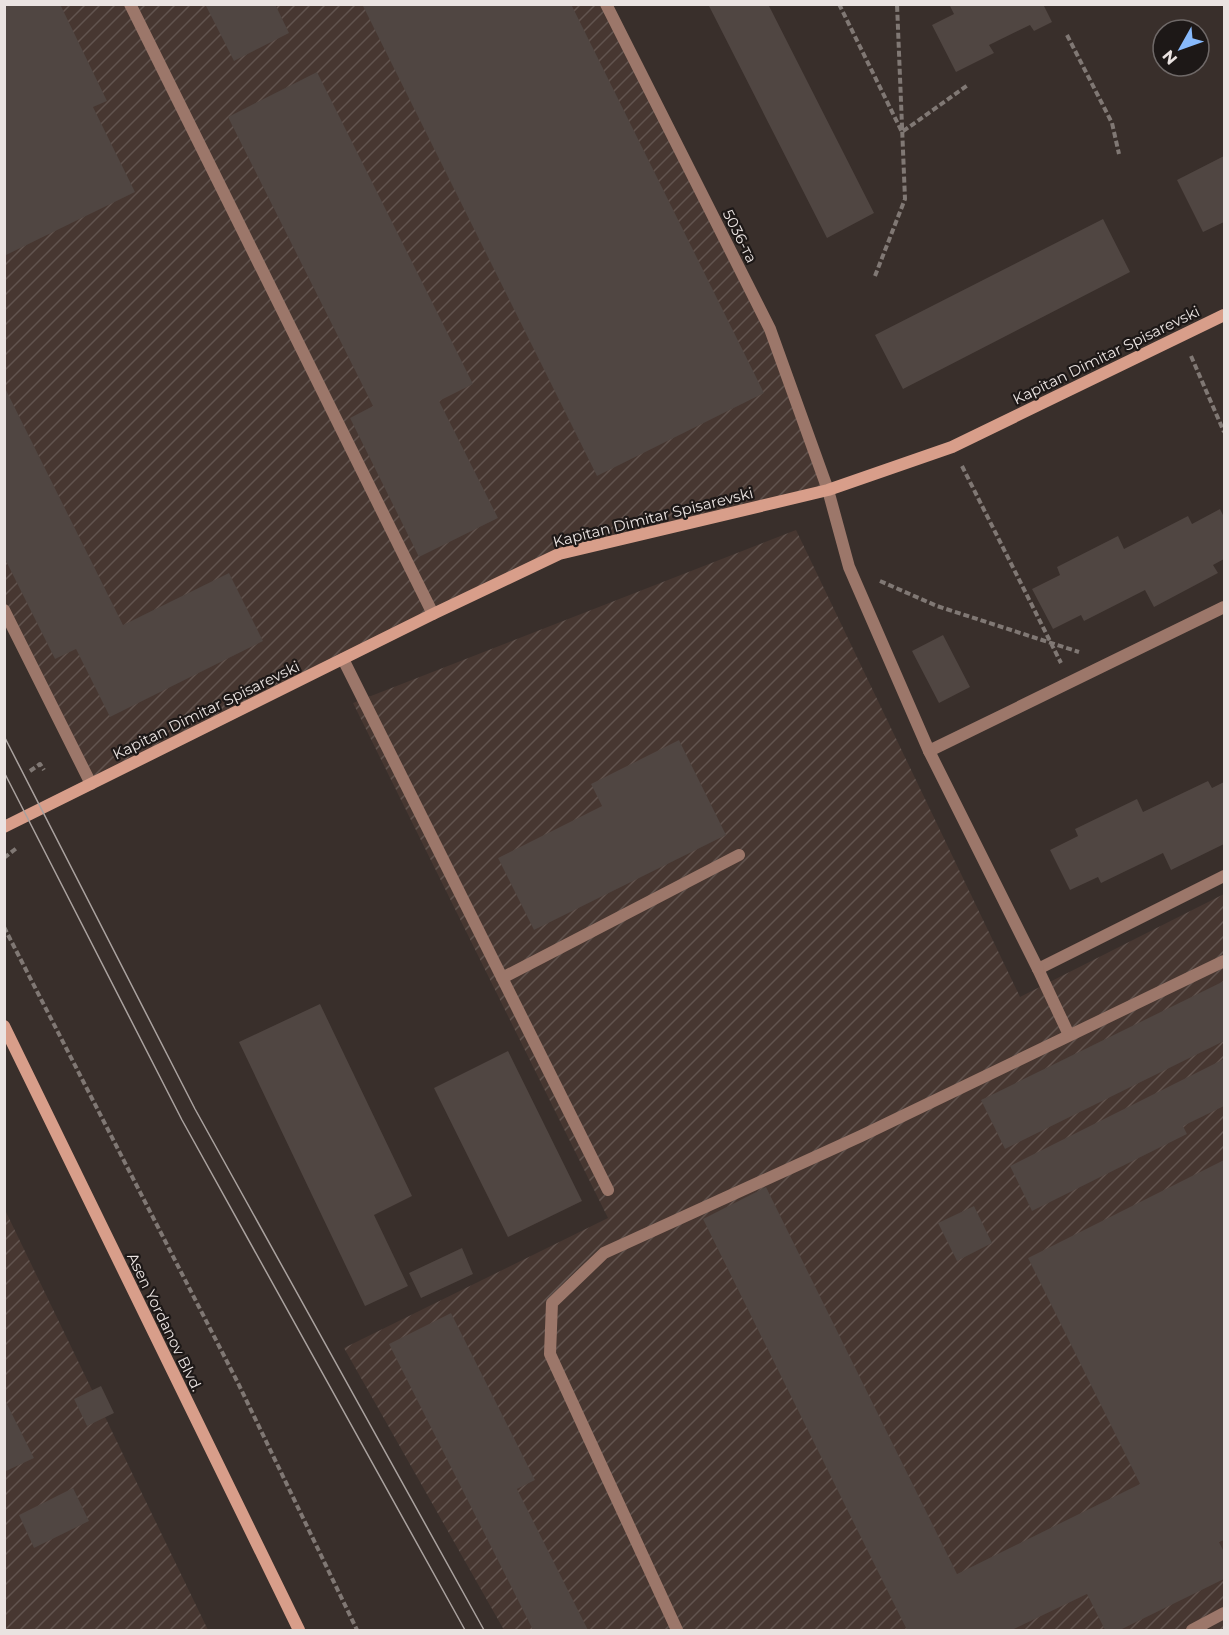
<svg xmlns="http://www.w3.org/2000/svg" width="1229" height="1635" viewBox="0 0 1229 1635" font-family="Montserrat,sans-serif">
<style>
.industrial{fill:url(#industrial-furrows)}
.building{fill:#504642}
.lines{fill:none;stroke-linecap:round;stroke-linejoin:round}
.path{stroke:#807874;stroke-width:4;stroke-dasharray:6 3;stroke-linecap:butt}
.lane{stroke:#9c776a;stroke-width:12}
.street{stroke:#9c776a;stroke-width:12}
.secondary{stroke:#d89e8a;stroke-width:12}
.tram{stroke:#aaa29f;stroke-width:1.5}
.labels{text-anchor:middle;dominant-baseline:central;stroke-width:4.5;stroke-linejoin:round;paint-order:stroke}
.street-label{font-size:15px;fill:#eae3e1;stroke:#1d1817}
</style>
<defs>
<pattern id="industrial-furrows" width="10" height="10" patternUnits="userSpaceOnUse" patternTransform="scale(1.5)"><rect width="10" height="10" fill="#473731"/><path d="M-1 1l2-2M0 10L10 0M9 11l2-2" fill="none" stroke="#62544f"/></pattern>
</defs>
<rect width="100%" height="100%" fill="#392f2b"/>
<!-- industrial -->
<path class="industrial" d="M5,5H606L770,329L828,490L559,554L91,784L5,610Z
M796,530L1020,997L1224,894V1630H504L344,1348L608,1218L353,703Z
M5,1210L208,1630H5Z"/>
<!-- building -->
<path class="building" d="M4,4H60L107,101L93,107L135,192L4,256Z
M205,4H275L289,33L234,61Z
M362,4H571L764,393L597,476Z
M708,4H768L874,213L827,238Z
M949,4H1043L1052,22L1034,31L1030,25L989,45L994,53L956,72L932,25L954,14Z
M317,72L473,384L439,401L498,518L419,557L350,418L373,406L228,117Z
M1224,156V222L1203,232L1177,180Z
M1103,219L1130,272L903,389L875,335Z
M4,386L123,625L229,573L263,641L110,717L76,649L55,659L4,557Z
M1220,509L1224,517V559L1213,565L1218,573L1154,607L1145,590L1084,621L1081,615L1053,629L1032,589L1060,575L1057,567L1118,536L1124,549L1188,516L1192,524Z
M943,635L970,687L939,703L912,651Z
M679,740L726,835L534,930L498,858L602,806L591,784Z
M1208,781L1212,788L1224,782V844L1171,870L1163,853L1101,883L1098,877L1070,890L1050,850L1078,836L1075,829L1137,799L1143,812Z
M1224,981V1041L1005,1149L981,1100Z
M320,1004L412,1196L374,1215L408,1286L365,1306L239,1042Z
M508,1051L582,1201L508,1237L434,1088Z
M1224,1059V1106L1183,1126L1187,1134L1032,1211L1010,1166Z
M1224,1160V1540L1219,1542L1224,1552V1579L1120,1630H1105L1087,1594L1012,1630H907L703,1219L766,1187L957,1574L1140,1484L1028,1258Z
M974,1206L992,1243L957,1261L938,1223Z
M462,1248L473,1274L421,1298L409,1273Z
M451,1313L535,1480L517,1489L588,1630H533L389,1344Z
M101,1386L114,1413L87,1426L74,1399Z
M4,1398L34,1458L4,1472Z
M73,1488L89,1521L34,1548L19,1515Z"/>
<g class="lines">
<!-- path -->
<path class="path" d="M839,4L902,132L968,85
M1067,35L1112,123L1119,154
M875,276L905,199L897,4
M1191,356L1224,432
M962,466L1061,663
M880,581L937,606L1079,652
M30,771L40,764L44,770
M4,858L18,847
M4,927L238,1383L357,1630"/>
<!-- lane -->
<path class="lane" d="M130,4L433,614
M4,610L91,784
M343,659L608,1190
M929,751L1224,607
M502,978L739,855
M1069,1035L1038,969L1224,876
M677,1630L550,1354L552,1303L604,1253L861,1136L1224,961
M1192,1630L1224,1613"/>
<!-- street -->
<path class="street" d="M606,4L770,329L828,490L849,567L929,751L1038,969"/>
<!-- secondary -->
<path class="secondary" d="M4,827L433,614L559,554L828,490L952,447L1224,315
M4,1026L299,1630"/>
<!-- tram -->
<path class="tram" d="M4,736L195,1109L484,1630
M4,772L182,1120L465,1630"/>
</g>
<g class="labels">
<!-- street labels -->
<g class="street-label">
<text transform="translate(740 236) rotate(63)">5036-та</text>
<text transform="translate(1106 355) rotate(-26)">Kapitan Dimitar Spisarevski</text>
<text transform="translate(653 517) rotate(-14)">Kapitan Dimitar Spisarevski</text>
<text transform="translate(206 710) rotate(-26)">Kapitan Dimitar Spisarevski</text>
<text transform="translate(165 1322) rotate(64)">Asen Yordanov Blvd.</text>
</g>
</g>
<!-- border -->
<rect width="1229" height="1635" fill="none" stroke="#eae3e1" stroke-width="12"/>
<!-- north arrow -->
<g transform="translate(1181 48) rotate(230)"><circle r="28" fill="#1d1817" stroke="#6f6968" stroke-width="1.5"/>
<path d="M0-4.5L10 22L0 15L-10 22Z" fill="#88bafc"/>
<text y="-9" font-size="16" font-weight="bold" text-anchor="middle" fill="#eae3e1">N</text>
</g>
</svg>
